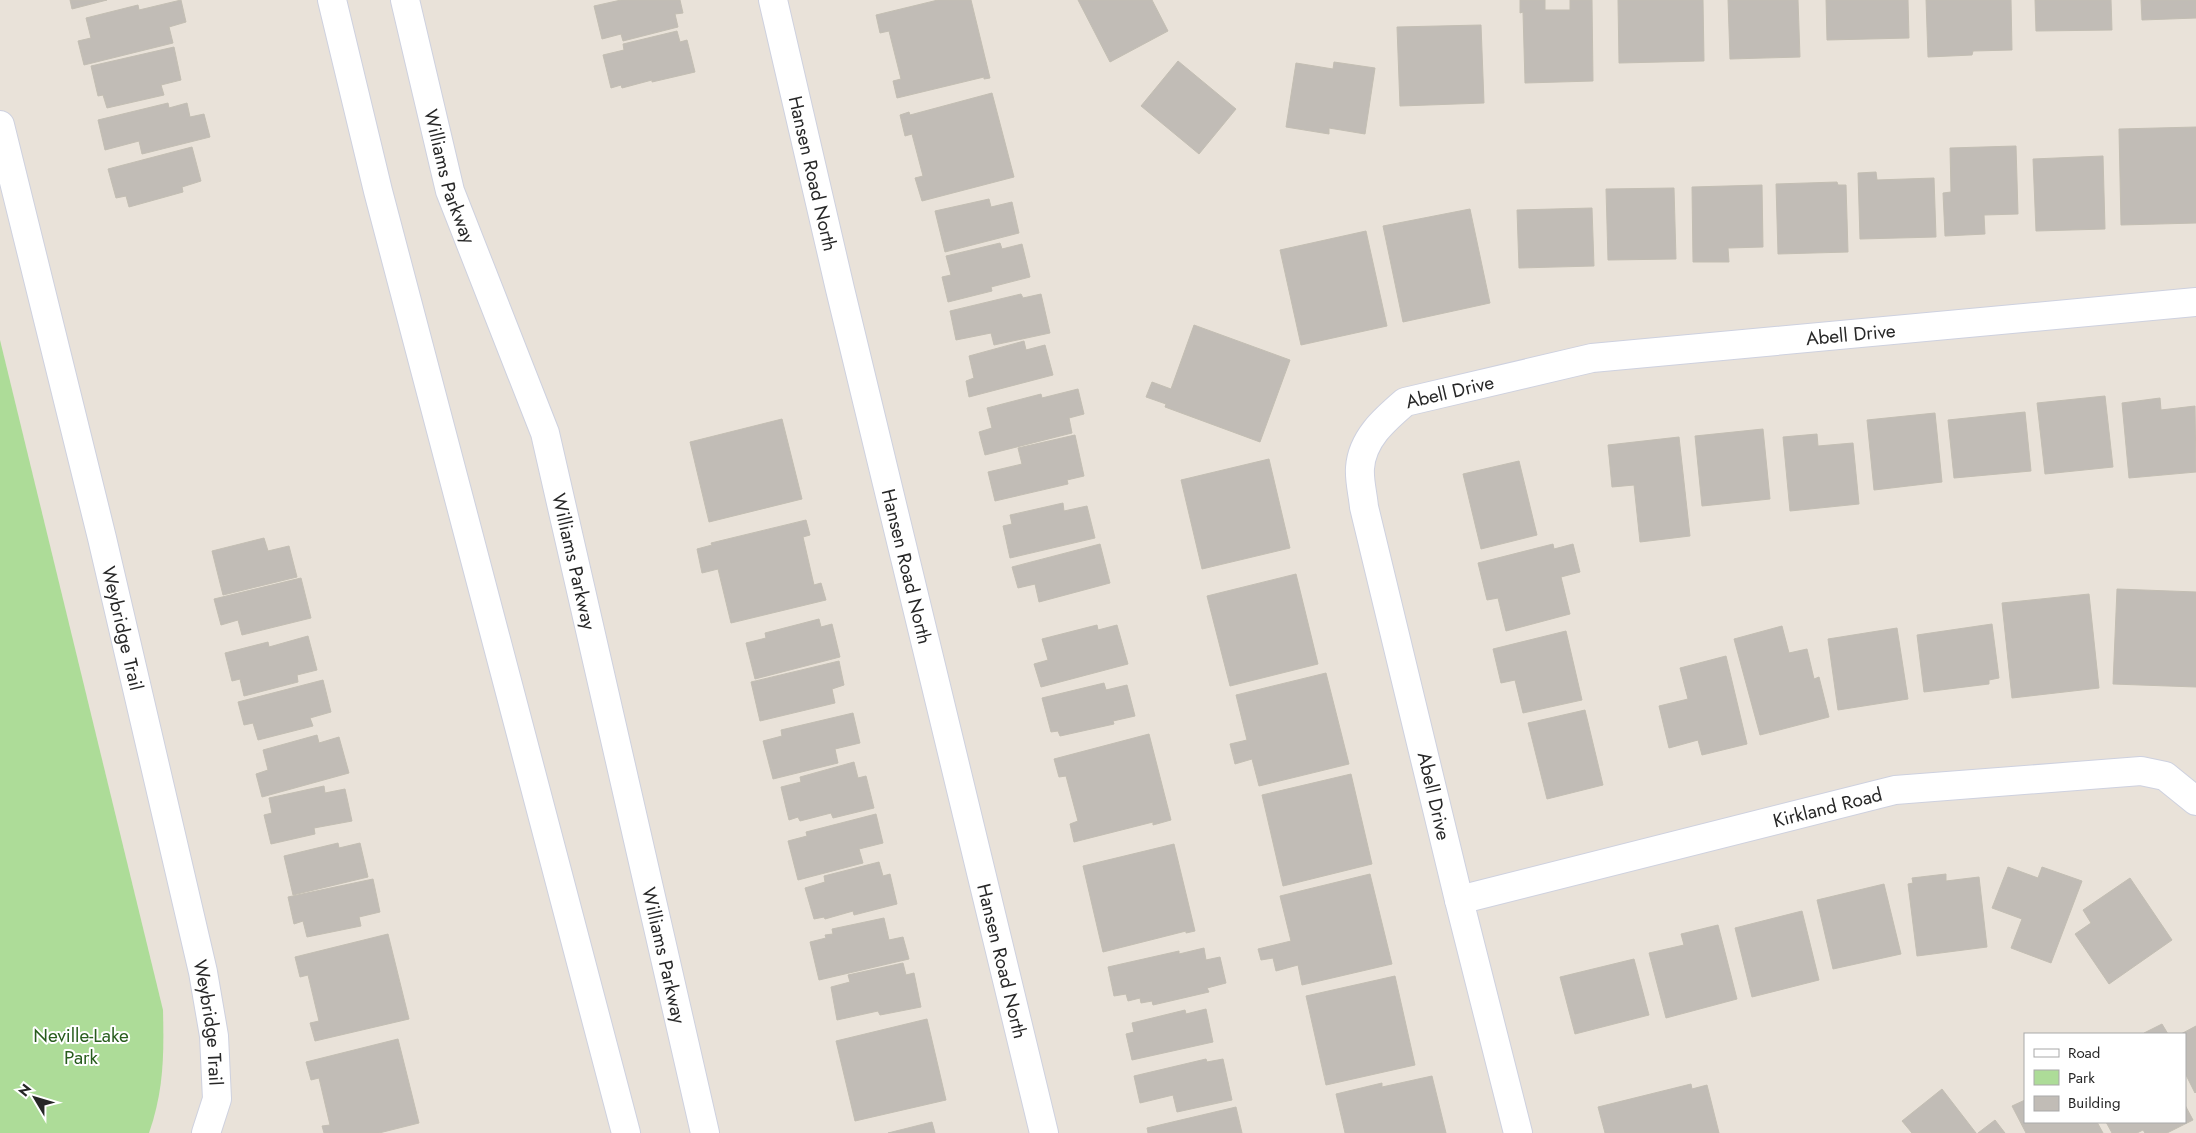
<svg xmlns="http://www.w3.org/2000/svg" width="2196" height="1133" viewBox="0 0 2196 1133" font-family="Jost,sans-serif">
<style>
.green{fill:#addc98}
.building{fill:#c1bcb6;stroke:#c3beb3}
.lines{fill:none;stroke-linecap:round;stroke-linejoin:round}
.street-casing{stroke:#ced1df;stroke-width:30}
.secondary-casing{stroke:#ced1df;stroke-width:30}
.street{stroke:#fff;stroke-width:28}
.secondary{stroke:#fff;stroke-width:28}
.labels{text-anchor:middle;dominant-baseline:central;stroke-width:4;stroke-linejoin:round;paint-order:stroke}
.street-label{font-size:19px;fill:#272727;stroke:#fff}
.park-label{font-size:19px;fill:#285d1d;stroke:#fff}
</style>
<rect width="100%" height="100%" fill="#e9e2d9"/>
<!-- green -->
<path class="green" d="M0,340L163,1010C164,1054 164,1090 149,1133H0Z"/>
<!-- building -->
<path class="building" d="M70,0H107L72,9Z
M181,0L186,22L169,27L173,43L84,65L78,41L91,38L86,18L138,5L139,10Z
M621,0H680L683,13L675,14L678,27L623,41L621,34L602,39L594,6Z
M938,0H971L990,78L984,79V77L897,98L893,81L901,79L889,31L880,33L876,15Z
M1078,0H1152L1168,31L1110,62Z
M1520,0H1545V10H1570V0H1592L1593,81L1525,83L1523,12L1520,13Z
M1618,0H1703L1704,61L1619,63Z
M1728,0H1798L1800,57L1730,59Z
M1826,0H1908L1909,38L1827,40Z
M1926,0H2011L2012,50L1973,51L1972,55L1928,57Z
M2035,0H2111L2112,30L2036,31Z
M2141,0H2196V18L2142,20Z
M1481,25L1484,103L1400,106L1397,27Z
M677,31L680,42L687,40L695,72L652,82V80L622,88L621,85L611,88L603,55L624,50L623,44Z
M174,47L181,80L161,85L164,95L107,108L103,95L98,96L91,66Z
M1178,61L1236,109L1199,154L1141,106Z
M1334,62L1375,68L1365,134L1329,128V134L1286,127L1296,63L1333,69Z
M992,93L1014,177L922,201L915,178L923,176L912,134L905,136L900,115L909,112L910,115Z
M168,103L169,108L187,103L190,117L204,114L210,137L142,154L139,141L105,150L98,120Z
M2196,127V223L2121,225L2119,129Z
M2016,146L2018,214L1984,215L1985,234L1945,236L1943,193L1951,192L1950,148Z
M192,147L201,181L182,187L183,192L129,207L126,196L116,198L108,169Z
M2103,156L2105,229L2036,231L2033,159Z
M1876,172L1877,180L1934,178L1936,237L1860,239L1858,173Z
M1837,182L1838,185H1846L1848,252L1778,254L1776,184Z
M1762,185L1763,247L1728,248L1729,262H1693L1692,187Z
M1674,188L1676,259L1608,260L1606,189Z
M989,199L991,207L1012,202L1019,233L945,252L935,211Z
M1592,208L1594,266L1519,268L1517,210Z
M1470,209L1490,303L1403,322L1383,226Z
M1366,231L1387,326L1301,345L1280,250Z
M1000,243L1002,249L1022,244L1030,277L991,287L992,291L948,302L942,277L951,275L946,256Z
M1021,294L1023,298L1041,294L1050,333L994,345L991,333L956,340L950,311Z
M1194,325L1290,360L1260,442L1165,407L1166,404L1146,397L1152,382L1171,389Z
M1024,341L1026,350L1045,345L1053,375L969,397L966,381L974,378L969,356Z
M1078,389L1084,414L1069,418L1072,433L985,455L979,432L992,428L987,408L1041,394L1042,398Z
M2105,396L2113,467L2045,474L2037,403Z
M2160,398L2161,410L2195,406L2196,472L2129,478L2122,403Z
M2025,412L2031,471L1954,478L1948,420Z
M1935,413L1942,482L1874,490L1867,420Z
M782,419L802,499L709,522L690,442Z
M1763,429L1770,499L1702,506L1695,436Z
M1817,434L1818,446L1853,443L1859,504L1790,511L1783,437Z
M1075,435L1084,476L1067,480L1068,484L995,501L988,472L1022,464L1018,448Z
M1679,437L1690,536L1640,542L1634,485L1612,487L1608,445Z
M1269,459L1290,548L1202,569L1181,480Z
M1519,461L1537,535L1481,549L1463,474Z
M1063,503L1064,511L1087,506L1095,538L1010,558L1003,526L1012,524L1010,515Z
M806,520L810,535L803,537L814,585L821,583L826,600L731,623L718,569L702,573L697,549L712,545L711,543Z
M264,538L268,551L289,546L297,577L223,595L212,551Z
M1100,544L1110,583L1039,602L1035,584L1018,588L1012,567Z
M1553,544L1554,549L1573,544L1580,572L1561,577L1570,614L1506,631L1498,598L1487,600L1478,563Z
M1296,574L1318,664L1230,686L1207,596Z
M301,578L311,618L242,635L238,620L221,625L214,599Z
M2117,589L2196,592V687L2113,684Z
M2089,594L2099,688L2012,698L2002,603Z
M819,619L821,627L832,624L840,657L755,679L746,643L766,638L765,633Z
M1992,624L1999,678L1989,680V684L1924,692L1917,635Z
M1097,625L1098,630L1117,625L1128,664L1041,687L1034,664L1048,660L1042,639Z
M1782,626L1789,653L1807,649L1814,679L1819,677L1829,717L1760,735L1734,639Z
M1897,628L1908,699L1838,710L1828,639Z
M1566,631L1582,700L1523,713L1515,680L1501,683L1493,649Z
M308,636L317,670L297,675L298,682L244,696L240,679L232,681L225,653L268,642L269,647Z
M1726,656L1747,744L1702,755L1698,740L1669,748L1659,706L1688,699L1680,668Z
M839,661L844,685L832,689L835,703L760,721L751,682Z
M1326,673L1349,764L1259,786L1252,759L1235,764L1230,744L1247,740L1236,695Z
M323,680L331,712L310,718L313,726L258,740L253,723L244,725L238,702Z
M1104,683L1106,690L1127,685L1135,716L1113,721L1114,724L1060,736L1058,731L1051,732L1042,698Z
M1585,710L1603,785L1547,799L1528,723Z
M853,713L860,743L835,749L838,763L773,779L763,741L782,736L781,730Z
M1149,734L1171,820L1153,825V822L1074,842L1070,824L1078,821L1066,776L1059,777L1054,759Z
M317,735L319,743L339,737L349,773L262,797L256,774L268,770L263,750Z
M854,762L858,778L866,776L874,808L833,818L831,813L800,821L798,817L789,820L781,787L801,782L800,777Z
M1351,774L1372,864L1283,886L1262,795Z
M324,786L325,793L345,789L352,821L314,828L315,834L271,844L264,815L272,813L269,798Z
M876,814L883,843L859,849L863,863L798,880L788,841L807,836L806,832Z
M338,843L339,848L360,843L368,877L293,895L284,856Z
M1174,844L1195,931L1186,933V931L1103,952L1083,866Z
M879,862L883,876L890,874L897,904L854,915L853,911L825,919L824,917L814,919L805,888L825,882L824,876Z
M2008,867L2038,878L2042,867L2082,881L2051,963L2011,948L2022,919L1992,908Z
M1370,874L1392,964L1302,985L1298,965L1276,971L1273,958L1261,960L1258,949L1291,941L1280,896Z
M1946,874V881L1979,877L1987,947L1917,956L1908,884L1913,883L1912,878Z
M2130,878L2172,940L2109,984L2075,934L2091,923L2083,910Z
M373,879L380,912L359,917L361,926L307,937L303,921L294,924L288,897Z
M1884,884L1901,954L1833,969L1817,900Z
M1802,911L1819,980L1752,997L1735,928Z
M884,918L889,940L903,937L909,959L819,980L810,942L826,938L825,935L833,934L832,929Z
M1718,925L1737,999L1666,1018L1649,953L1684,945L1681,934Z
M388,934L409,1019L315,1041L310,1023L319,1021L308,975L300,977L295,957Z
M1204,948L1206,960L1220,957L1226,983L1207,988L1209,992L1153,1005L1152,1001L1141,1003L1140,998L1128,1001L1126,994L1114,996L1108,967L1179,951V954Z
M1634,959L1649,1015L1575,1034L1560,977Z
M903,963L906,975L914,973L921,1007L880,1015L878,1011L837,1020L831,987L850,982L848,975Z
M1395,976L1415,1065L1326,1085L1306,996Z
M1206,1009L1213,1042L1132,1060L1126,1034L1134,1032L1132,1023L1185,1010L1186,1014Z
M927,1019L946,1100L855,1121L836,1041Z
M2162,1024L2168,1034H2145L2144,1033Z
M2196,1026V1092L2195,1093L2185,1073V1034H2181Z
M398,1039L419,1123L379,1133H324L322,1126L330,1125L319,1078L311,1080L306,1062Z
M1206,1059L1207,1062L1223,1059L1232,1100L1177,1112L1173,1095L1140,1103L1134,1076Z
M1432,1076L1446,1133H1345L1336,1094L1382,1083V1087Z
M1691,1084L1692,1089L1707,1085L1719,1133H1605L1598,1107Z
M1942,1089L1976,1133H1912L1902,1121Z
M2025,1100V1122H2097L2103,1133H2026L2012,1106Z
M2185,1105L2193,1120L2167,1133H2145L2143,1130L2137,1133H2112L2106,1122H2185Z
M1236,1107L1242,1133H1148L1147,1128Z
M1995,1120L2005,1133H1978Z
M932,1122L935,1133H888Z"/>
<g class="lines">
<defs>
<g id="street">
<path id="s1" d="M773,0L840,289L1044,1133"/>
<path id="s2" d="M0,125L102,538L203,972L214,1036L217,1099L206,1133"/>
<path id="s3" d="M1459,900L1895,790L2141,771L2165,776L2196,801"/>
<path id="s4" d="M1518,1133L1459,900L1364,507C1363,495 1359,480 1360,468C1362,439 1384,420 1405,402L1592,358L2196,302"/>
</g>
<g id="secondary">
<path d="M332,0L378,191L626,1133"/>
<path id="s5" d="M405,0L450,191L545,433L705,1133"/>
</g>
</defs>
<!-- street casing -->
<use href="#street" class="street-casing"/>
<!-- secondary casing -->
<use href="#secondary" class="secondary-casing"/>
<!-- street -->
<use href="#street" class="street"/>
<!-- secondary -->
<use href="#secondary" class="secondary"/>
</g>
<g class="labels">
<!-- street labels -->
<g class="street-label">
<text stroke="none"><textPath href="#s1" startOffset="178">Hansen Road North</textPath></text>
<text stroke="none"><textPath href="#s5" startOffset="182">Williams Parkway</textPath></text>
<text stroke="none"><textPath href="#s4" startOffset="1218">Abell Drive</textPath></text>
<text stroke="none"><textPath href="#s4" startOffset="812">Abell Drive</textPath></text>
<text stroke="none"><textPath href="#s5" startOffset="588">Williams Parkway</textPath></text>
<text stroke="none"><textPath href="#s1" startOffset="582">Hansen Road North</textPath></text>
<text stroke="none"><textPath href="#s2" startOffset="518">Weybridge Trail</textPath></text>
<text transform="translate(1434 796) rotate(77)">Abell Drive</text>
<text stroke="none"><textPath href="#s3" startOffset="380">Kirkland Road</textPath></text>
<text stroke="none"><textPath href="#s5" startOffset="992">Williams Parkway</textPath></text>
<text stroke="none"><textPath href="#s1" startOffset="988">Hansen Road North</textPath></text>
<text stroke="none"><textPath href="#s2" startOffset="922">Weybridge Trail</textPath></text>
</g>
<!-- park labels -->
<g class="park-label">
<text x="81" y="1035">Neville-Lake<tspan x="81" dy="22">Park</tspan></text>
</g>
</g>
<!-- legend -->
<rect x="2024" y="1033" width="162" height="90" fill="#ffffff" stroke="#a9a9a9"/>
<rect x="2034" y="1049" width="25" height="8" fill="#ffffff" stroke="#a9a9a9"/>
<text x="2068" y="1058" font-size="15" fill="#272727">Road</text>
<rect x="2034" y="1070" width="25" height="15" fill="#addc98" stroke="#a9a9a9"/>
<text x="2068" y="1083" font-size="15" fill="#272727">Park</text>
<rect x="2034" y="1096" width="25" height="15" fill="#c1bcb6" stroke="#a9a9a9"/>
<text x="2068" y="1108" font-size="15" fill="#272727">Building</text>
<!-- north arrow -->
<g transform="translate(35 1098) rotate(308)" stroke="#ffffff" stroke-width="4" paint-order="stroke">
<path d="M0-4L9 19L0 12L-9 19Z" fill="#272727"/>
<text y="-8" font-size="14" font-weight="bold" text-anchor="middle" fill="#272727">N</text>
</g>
</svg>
